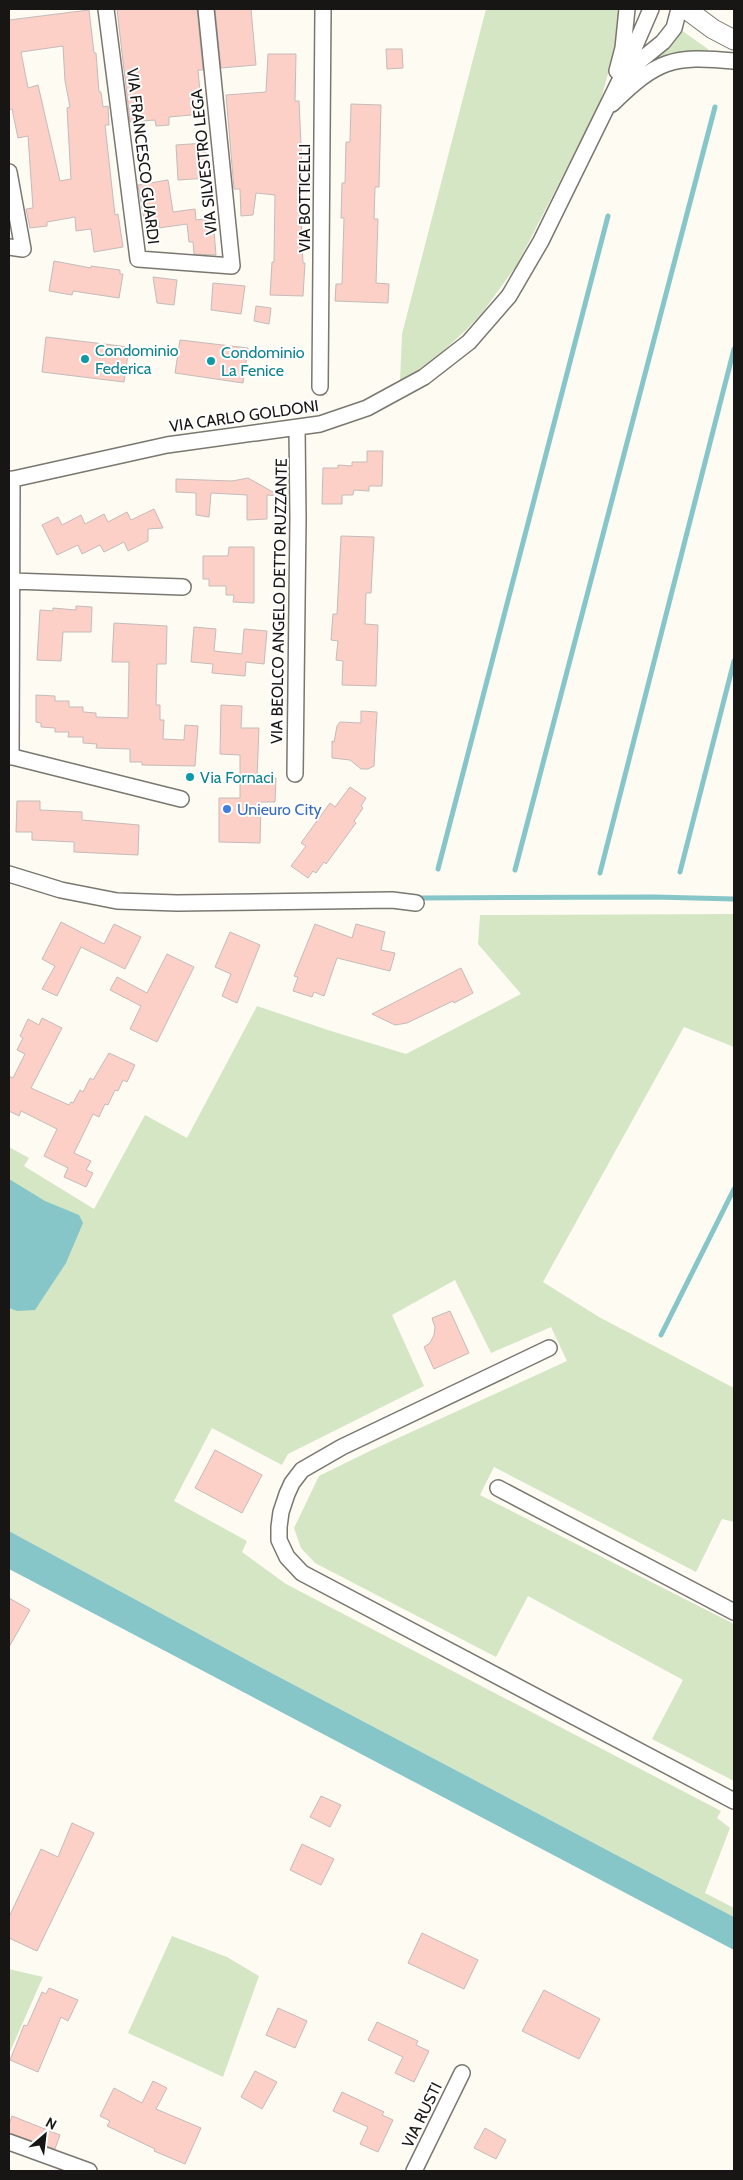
<svg xmlns="http://www.w3.org/2000/svg" width="743" height="2180" viewBox="0 0 743 2180" font-family="Cabin,sans-serif">
<style>
.green{fill:#d5e6c4}
.water{fill:#87c6c8}
.lines{fill:none;stroke-linecap:round;stroke-linejoin:round}
.stream{stroke:#87c6c8;stroke-width:5}
.building{fill:#fcd0c7;stroke:#c4bbb9;fill-rule:evenodd}
.minor-casing{stroke:#7a7770;stroke-width:18}
.tertiary-casing{stroke:#7a7770;stroke-width:21}
.minor{stroke:#fff;stroke-width:15}
.tertiary{stroke:#fff;stroke-width:19}
.culture-dot{fill:#0f9aa8;stroke:#fff;stroke-width:2}
.shop-dot{fill:#3f7fe0;stroke:#fff;stroke-width:2}
.labels{text-anchor:middle;dominant-baseline:central;stroke-width:4;stroke-linejoin:round;paint-order:stroke}
.street-label{font-size:16px;fill:#171614;stroke:#fff}
.culture-label{font-size:16px;fill:#0d838f;stroke:#fff;text-anchor:start}
.shop-label{font-size:16px;fill:#366cbe;stroke:#fff;text-anchor:start}
</style>
<rect width="100%" height="100%" fill="#fefbf3"/>
<!-- green -->
<path class="green" d="M486,9H620L616,44L600,103L517,265L482,313L465,331L431,362L400,381L402,334Z
M681,30L708,49V52L647,66L646,65L673,43Z
M734,914V1047L684,1027L543,1282L599,1317L734,1388V1522L722,1519L696,1572L494,1467L480,1495L734,1624V1781L652,1739L683,1680L528,1596L496,1657L315,1563L301,1548L294,1528L319,1476L374,1449L567,1361L551,1327L491,1353L455,1280L392,1315L424,1386L288,1454L282,1465L212,1428L174,1501L247,1541L242,1552L286,1584L721,1811L717,1818L730,1828L705,1893L734,1908V1917L249,1661L9,1531V1147L29,1158L24,1166L94,1209L145,1115L187,1138L257,1006L331,1031L406,1054L521,994L478,944L480,915Z
M172,1936L227,1957L259,1976L223,2077L128,2033Z
M9,1969L43,1977L9,2054Z"/>
<!-- water -->
<path class="water" d="M9,1179L45,1201L79,1215L83,1223L66,1263L35,1310L17,1311L9,1308Z
M9,1531L249,1661L734,1917V1950L9,1569Z"/>
<g class="lines">
<!-- stream -->
<path class="stream" d="M438,869L608,216
M515,870L715,107
M680,872L734,661
M600,873L734,349
M420,898L654,897L734,899
M661,1335L734,1189"/>
</g>
<!-- building -->
<path class="building" d="M117,9H197L203,70H198L202,114L169,117V125L156,126L155,120L130,122Z
M215,9H251L256,65L221,68Z
M89,10L94,53H96L99,92H101L103,107L108,106L109,125H105L115,215L118,214L123,247L94,252L91,229L76,231L75,217L47,222V226L30,228L26,209L33,208L28,136L18,138L12,109L9,110V20ZM63,46L65,81L70,107L67,108L71,179L60,181L38,85L28,88L21,52Z
M386,49H402L403,68L387,69Z
M268,54H296L295,101H299L302,168H299L303,263H305L303,296L270,295L272,262H274L275,195L256,193L253,215L241,216L240,189H234L226,95L266,92Z
M351,104L381,105L379,187H375L374,219H378L376,283L389,284L388,303L335,301L336,284H342L344,218H341L342,183H345L346,142H350Z
M205,143L208,178L178,180L176,145Z
M168,180L173,212L195,209L196,220L213,218L216,255L194,254L193,242H189L187,224L159,228V222L145,224L138,185Z
M54,261L91,268V266L120,270V274H123L119,298L73,291L72,295L49,291Z
M153,277L177,280L174,305L157,303Z
M213,283L245,286L241,314L211,310Z
M256,306L271,308L269,324L254,321Z
M46,337L129,347L124,382L42,372Z
M180,340L248,348L243,383L175,373Z
M367,451H383L382,486H369V491L354,490L353,495H342V504H322L323,468H338V465L352,466V462H367Z
M248,478L280,496L267,495V519L247,520V495L211,493L209,517L196,515V493L176,492V479L232,481Z
M154,509L163,528L148,529V541L128,551L124,542L104,552L100,545L82,554L78,545L57,555L42,525L58,517L62,525L81,515L85,524L104,514L108,522L127,512L131,520Z
M341,536L374,537L371,593H366L365,624L378,625L376,686L342,685L343,661L336,660L338,641L331,640L333,614H337Z
M229,547H254V603L233,602L234,595H226V586H209V579H203V556H228Z
M76,606L92,607L91,632H63L61,661L37,660L40,610L53,611V608L76,610Z
M114,623L167,626L166,664H157L156,705H160V720H164L163,739L184,740L185,725L198,726L195,766L142,765V762H130V749L96,748L97,744L83,743V737H68L69,732H55V728L41,727V723L36,722V695L55,696V701H69V707H83V712L96,713V717L128,718L129,662H112Z
M194,627L216,629L214,651L242,654L244,629L267,631L264,664L246,662L245,676L212,673L213,664L191,662Z
M221,705L242,706L241,728H259L257,778H276L275,802H261L260,843L219,842V798H240V755L220,754Z
M361,711L377,712L374,766L368,769H361L350,760L332,758V741L334,742L337,726L340,722L361,723Z
M350,787L366,798L361,806L363,808L354,821L356,823L326,864L324,862L316,873L313,871L308,878L291,866L306,846L301,843L330,803L335,807Z
M17,801H40V810L82,812V820L139,825L138,855L74,852V842L32,840V832H16Z
M61,922L104,944L114,924L141,937L125,969L81,947L57,996L42,989L55,966L42,959Z
M315,924L352,938L356,924L385,932L381,950L395,953L390,971L337,958L324,996L314,992L312,997L293,991L298,977L294,976Z
M230,932L260,945L237,1003L222,996L231,974L215,967Z
M167,954L194,967L157,1042L130,1029L141,1006L110,990L117,977L147,993Z
M461,968L473,993L454,1003L453,1001L407,1023L395,1025L372,1014Z
M42,1018L62,1028L31,1088L69,1105L71,1102L73,1103L80,1090L83,1092L90,1078L93,1080L109,1053L135,1065L127,1082L123,1080L118,1091L115,1090L108,1105L105,1104L99,1117L93,1114L74,1153L91,1161L86,1170L93,1173L86,1187L64,1177L68,1168L44,1156L57,1129L21,1111L19,1116L9,1111V1076L13,1078L25,1054L17,1050L23,1038L20,1036L28,1019L39,1025Z
M450,1311L469,1353L434,1369L424,1347L430,1343L434,1335L435,1327L432,1318Z
M215,1450L262,1475L242,1513L195,1488Z
M9,1598L30,1610L9,1647Z
M321,1796L341,1805L330,1827L310,1817Z
M72,1823L94,1833L37,1951L9,1938V1917L41,1849L58,1857Z
M302,1844L334,1859L321,1885L290,1870Z
M422,1933L478,1960L464,1989L408,1963Z
M49,1988L78,2000L68,2021L61,2017L38,2072L10,2060L24,2025L27,2026L42,1992L46,1994Z
M544,1990L600,2019L579,2059L522,2031Z
M278,2008L307,2021L295,2048L266,2035Z
M377,2022L418,2041L416,2045L429,2051L414,2082L395,2073L403,2057L368,2040Z
M255,2071L277,2082L262,2109L241,2097Z
M153,2081L167,2088L156,2109L201,2128L185,2164L154,2151L155,2149L107,2126L110,2121L100,2116L114,2088L142,2103Z
M342,2092L384,2112L382,2115L393,2120L378,2152L360,2144L368,2127L333,2111Z
M12,2116L60,2135L55,2149L9,2133V2125Z
M485,2128L506,2140L496,2159L474,2148Z"/>
<g class="lines">
<defs>
<path id="minor" d="M106,9L138,259L232,266L206,9
M617,71L623,48L627,9
M626,72L663,42L674,28L679,9
M612,104C657,60 672,55 734,61
M9,172L23,249L9,247
M320,387L323,9
M9,480L167,445L320,424L367,408L424,377L469,342L509,296L541,241L622,76L651,9
M12,581L183,587
M9,756L181,799
M11,757L12,479
M295,774L298,518L297,428
M9,874L61,890L117,901L177,903L392,900L416,903
M549,1348L342,1447L302,1470L292,1483L287,1494L281,1512L279,1527V1540L287,1557L302,1573L734,1801
M498,1488L734,1612
M9,2142L89,2171
M414,2171L462,2073"/>
<path id="tertiary" d="M686,9L713,29L734,40"/>
</defs>
<!-- minor casing -->
<use href="#minor" class="minor-casing"/>
<!-- tertiary casing -->
<use href="#tertiary" class="tertiary-casing"/>
<!-- minor -->
<use href="#minor" class="minor"/>
<!-- tertiary -->
<use href="#tertiary" class="tertiary"/>
</g>
<!-- markers -->
<g class="culture-dot">
<circle cx="85" cy="359" r="5"/>
<circle cx="211" cy="361" r="5"/>
<circle cx="190" cy="777" r="5"/>
</g>
<circle class="shop-dot" cx="227" cy="809" r="5"/>
<g class="labels">
<!-- street labels -->
<g class="street-label">
<text transform="translate(143 156) rotate(83)">VIA FRANCESCO GUARDI</text>
<text transform="translate(204 162) rotate(-96)">VIA SILVESTRO LEGA</text>
<text transform="translate(304 198) rotate(-90)">VIA BOTTICELLI</text>
<text transform="translate(244 416) rotate(-8)">VIA CARLO GOLDONI</text>
<text transform="translate(279 601) rotate(-89)">VIA BEOLCO ANGELO DETTO RUZZANTE</text>
<text transform="translate(422 2115) rotate(-64)">VIA RUSTI</text>
</g>
<!-- culture labels -->
<g class="culture-label">
<text x="95" y="350">Condominio<tspan x="95" dy="18">Federica</tspan></text>
<text x="221" y="352">Condominio<tspan x="221" dy="18">La Fenice</tspan></text>
<text x="200" y="777">Via Fornaci</text>
</g>
<!-- shop labels -->
<g class="shop-label">
<text x="237" y="809">Unieuro City</text>
</g>
</g>
<!-- border -->
<rect width="743" height="2180" fill="none" stroke="#171614" stroke-width="20"/>
<!-- north arrow -->
<g transform="translate(45 2135) rotate(28)" stroke="#ffffff" stroke-width="4" paint-order="stroke">
<path d="M0-4L9 19L0 12L-9 19Z" fill="#171614"/>
<text y="-8" font-size="14" font-weight="bold" text-anchor="middle" fill="#171614">N</text>
</g>
</svg>
